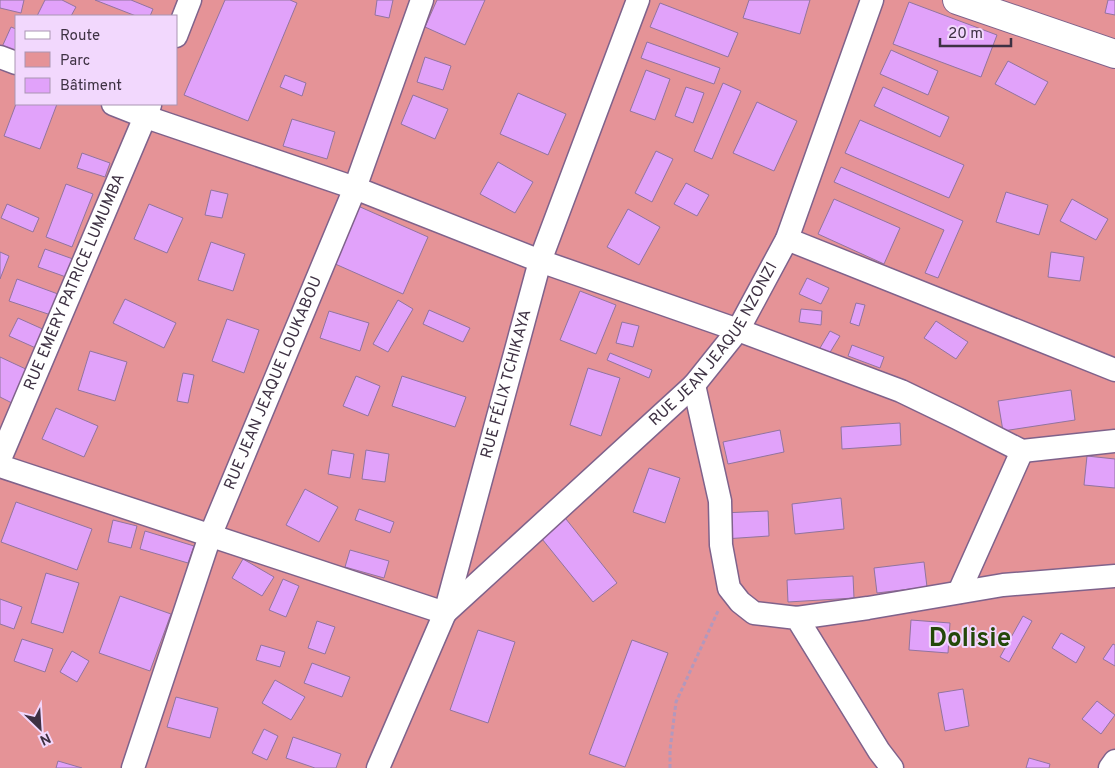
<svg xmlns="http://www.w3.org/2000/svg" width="1115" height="768" viewBox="0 0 1115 768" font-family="Overpass,sans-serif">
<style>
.green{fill:#e59397;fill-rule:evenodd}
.building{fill:#e1a2fa;stroke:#92749e}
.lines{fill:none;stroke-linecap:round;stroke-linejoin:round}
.street-casing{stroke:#7f628b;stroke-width:25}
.secondary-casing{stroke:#7f628b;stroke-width:30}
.path{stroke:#b298bd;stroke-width:3;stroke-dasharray:4 2.5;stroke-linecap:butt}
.street{stroke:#fff;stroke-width:22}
.secondary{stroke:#fff;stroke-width:28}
.labels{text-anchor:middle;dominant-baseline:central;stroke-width:4;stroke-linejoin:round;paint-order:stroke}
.street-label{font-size:16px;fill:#3e3143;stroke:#f2d8fd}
.town-label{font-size:26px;font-weight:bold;fill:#234808;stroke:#f2d8fd}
</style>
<rect width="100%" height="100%" fill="#e8c8f6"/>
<!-- green -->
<path class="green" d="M0,0H1115V768H0ZM16,16H176V104H16Z"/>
<!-- building -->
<path class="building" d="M0,0H24L21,13L0,8Z
M45,0H62L76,7L71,16H37Z
M95,0H131L153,9L150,16H136Z
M225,0H290L297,3L248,121L184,95Z
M377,0H393L389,18L375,15Z
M437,0H485L465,45L425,27Z
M749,0H810L800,34L743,18Z
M1108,0H1115V15L1105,13Z
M909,2L997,35L981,77L893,44Z
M660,3L738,33L728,57L650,27Z
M11,27L16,29V53L2,47Z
M647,42L720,68L714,84L641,58Z
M891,50L938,71L928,95L880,74Z
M425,57L451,66L443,90L417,82Z
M1008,61L1048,82L1035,105L995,84Z
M646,70L670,79L655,120L630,111Z
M285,75L306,83L302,96L280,87Z
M723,83L741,91L712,159L694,151Z
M686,87L704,93L693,123L675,116Z
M883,87L949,117L940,137L874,106Z
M518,93L566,114L548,155L500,134Z
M413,95L448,109L435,139L401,124Z
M757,102L797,121L774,171L733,153Z
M16,104H57L40,149L4,136Z
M292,119L335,132L327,159L283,146Z
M860,120L964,165L949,198L845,153Z
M656,151L673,159L652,202L635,193Z
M82,153L110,163L105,177L77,168Z
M498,162L533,182L515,213L480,194Z
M841,167L963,221L938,278L925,273L944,230L834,182Z
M686,183L709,195L697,216L674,204Z
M66,184L93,194L72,247L46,237Z
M211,190L228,194L222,218L205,215Z
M1006,192L1048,205L1039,235L996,222Z
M834,199L900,228L884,264L818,234Z
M1072,199L1108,219L1096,240L1060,221Z
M7,204L39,218L33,232L1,218Z
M149,204L183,218L167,253L134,239Z
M358,206L428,237L403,294L333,263Z
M628,209L660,227L639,265L607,247Z
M211,242L245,254L233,291L198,280Z
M45,249L73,259L66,277L38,267Z
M0,252L9,256L0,279Z
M1051,252L1084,257L1080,281L1048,277Z
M807,278L829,288L821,304L799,294Z
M17,279L58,294L51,315L9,301Z
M580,291L616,305L596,354L560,340Z
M125,299L176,323L164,348L113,323Z
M398,300L413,309L388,352L373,344Z
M856,303L865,305L859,326L850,323Z
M801,309L822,311L821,325L799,322Z
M429,310L470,328L463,342L423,324Z
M329,311L369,323L360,351L320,338Z
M18,318L47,331L38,349L9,336Z
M227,319L259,330L244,373L212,361Z
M936,321L968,342L956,359L924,338Z
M622,322L639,326L633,347L616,343Z
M830,331L840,336L829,354L820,348Z
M852,345L884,357L880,368L848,356Z
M90,351L127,362L115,401L78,390Z
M610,353L652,370L649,378L607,360Z
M0,357L30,371L14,404L0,397Z
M588,368L620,378L601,436L570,425Z
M183,373L194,375L188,403L177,401Z
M356,376L380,386L368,416L343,406Z
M402,376L466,397L455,427L392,406Z
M1071,390L1075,420L1003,431L998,401Z
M56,408L98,426L84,457L42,439Z
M900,423L901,445L842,449L841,427Z
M780,430L784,452L728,464L723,442Z
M332,450L354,454L350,478L328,474Z
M366,450L389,454L385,482L362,479Z
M1087,456L1115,459V488L1084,485Z
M649,468L680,478L665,523L633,512Z
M305,489L338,507L319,542L286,525Z
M841,498L844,529L795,534L792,504Z
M16,502L92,529L77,570L1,542Z
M359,509L394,522L390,533L355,520Z
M768,511L769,536L724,539L722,513Z
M562,514L617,583L593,602L538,534Z
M113,520L137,526L131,548L108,542Z
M145,531L194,546L188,563L140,549Z
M350,550L389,561L384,578L345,567Z
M243,559L274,577L262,596L232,578Z
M924,562L927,587L877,593L874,568Z
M46,573L79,583L63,633L31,623Z
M853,576L854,598L788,602L787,580Z
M283,579L299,586L286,617L269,610Z
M120,596L171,614L150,671L99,653Z
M0,599L22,607L14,629L0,624Z
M1023,616L1032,621L1009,662L1000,657Z
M911,620L950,623L948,653L909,650Z
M317,621L335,627L325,654L308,648Z
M478,630L515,642L488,723L450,710Z
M1061,633L1085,647L1076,663L1052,648Z
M22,639L53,649L45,672L14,661Z
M632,640L668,653L625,767L589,754Z
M1113,644L1115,645V666L1103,659Z
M261,645L285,652L280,667L256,660Z
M72,651L89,661L77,682L60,672Z
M312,663L350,677L342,697L304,683Z
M275,680L305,697L291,720L262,703Z
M963,689L969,726L945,731L938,693Z
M176,697L218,708L210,738L167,727Z
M1097,701L1115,715L1101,734L1082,719Z
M264,729L278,736L267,760L252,753Z
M293,737L341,754L336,768H315L286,758Z
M1029,758L1050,764L1049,768H1026Z
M58,761L82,768H56Z"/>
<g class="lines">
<defs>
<g id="street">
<path d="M176,36L190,0"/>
<path d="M0,57L16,63"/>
<path d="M113,104L146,117L355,188L540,261L738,330L901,391L957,418L1022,451L1115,441"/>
<path d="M787,239L1115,370"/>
<path d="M694,385L720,501L721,545L729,588L740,602L754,613L797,618L879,751L892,768"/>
<path id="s1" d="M0,459L150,105"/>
<path d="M0,466L445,613"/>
<path d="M959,592L1022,451"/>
<path id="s2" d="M445,613L694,385L738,330L787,239L872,0"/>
<path d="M797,618L868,608L1003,585L1115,576"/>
<path id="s3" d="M133,768L210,536L355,188L422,0"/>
<path id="s4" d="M378,768L445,613L540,261L638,0"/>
<path d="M1110,768L1115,761"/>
</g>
<path id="secondary" d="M957,0L1115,54"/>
</defs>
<!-- street casing -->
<use href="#street" class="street-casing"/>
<!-- secondary casing -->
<use href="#secondary" class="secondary-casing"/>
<!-- path -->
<path class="path" d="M670,768V750L676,702L718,611"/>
<!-- street -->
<use href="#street" class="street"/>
<!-- secondary -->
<use href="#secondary" class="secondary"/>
</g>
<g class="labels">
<!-- street labels -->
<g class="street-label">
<text stroke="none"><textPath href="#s1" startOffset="192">RUE EMERY PATRICE LUMUMBA</textPath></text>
<text stroke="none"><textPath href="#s2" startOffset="382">RUE JEAN JEAQUE NZONZI</textPath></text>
<text stroke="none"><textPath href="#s3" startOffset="410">RUE JEAN JEAQUE LOUKABOU</textPath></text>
<text stroke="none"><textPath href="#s4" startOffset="406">RUE FÉLIX TCHIKAYA</textPath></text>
</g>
<!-- town labels -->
<g class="town-label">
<text x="970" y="639">Dolisie</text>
</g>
</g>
<!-- legend -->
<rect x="15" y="15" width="162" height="90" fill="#f2d8fd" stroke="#aa95b3"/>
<rect x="25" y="31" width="25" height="8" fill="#ffffff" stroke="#aa95b3"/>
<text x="60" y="40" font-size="15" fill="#3e3143">Route</text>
<rect x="25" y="52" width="25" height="15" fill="#e59397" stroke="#aa95b3"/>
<text x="60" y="65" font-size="15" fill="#3e3143">Parc</text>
<rect x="25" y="78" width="25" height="15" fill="#e1a2fa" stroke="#aa95b3"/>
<text x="60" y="90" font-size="15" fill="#3e3143">Bâtiment</text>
<!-- north arrow -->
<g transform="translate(40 728) rotate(155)" stroke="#f2d8fd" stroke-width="4" paint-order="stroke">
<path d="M0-4L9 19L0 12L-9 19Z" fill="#3e3143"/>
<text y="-8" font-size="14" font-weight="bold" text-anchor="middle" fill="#3e3143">N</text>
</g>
<!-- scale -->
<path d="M940 38v8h71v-8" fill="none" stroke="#3e3143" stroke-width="2.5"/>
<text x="948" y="38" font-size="15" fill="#3e3143" stroke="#f2d8fd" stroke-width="4" paint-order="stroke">20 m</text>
</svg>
